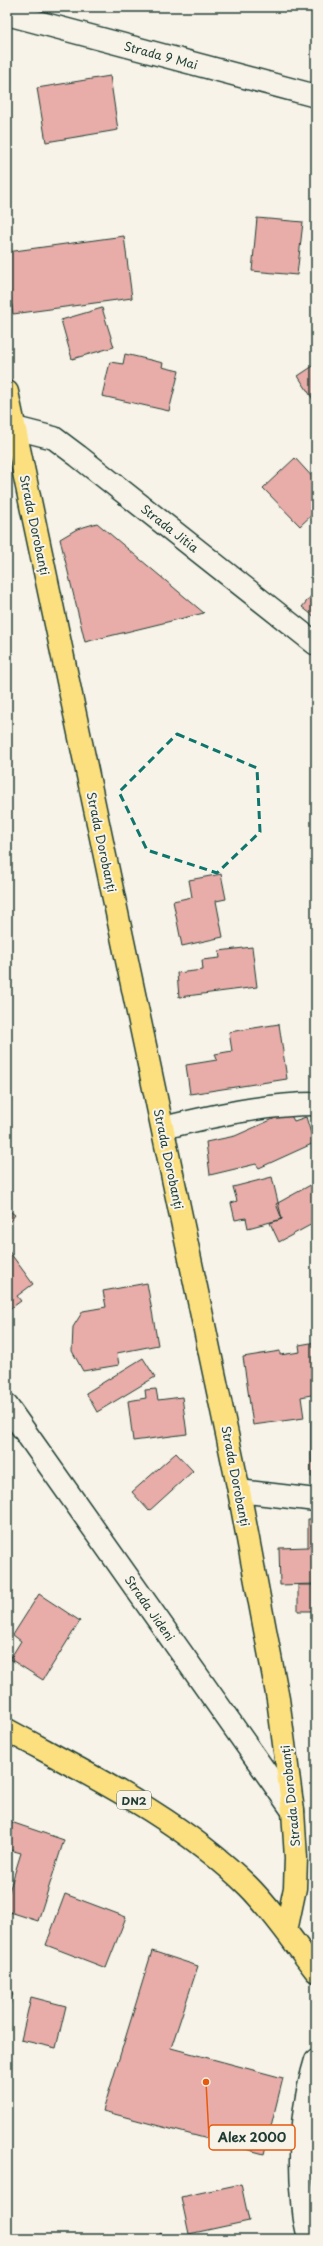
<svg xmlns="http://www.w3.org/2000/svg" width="323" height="2246" viewBox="0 0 323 2246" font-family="'Playpen Sans',sans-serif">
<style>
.building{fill:#e8ada8;stroke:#1f3d34}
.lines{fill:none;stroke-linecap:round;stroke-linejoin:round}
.minor-casing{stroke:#1f3d34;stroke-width:25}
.major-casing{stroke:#1f3d34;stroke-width:25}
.minor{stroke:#f7f3e8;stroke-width:22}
.major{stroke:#fce080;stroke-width:22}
.marked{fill:none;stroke:#0f766e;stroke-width:3;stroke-dasharray:8 5;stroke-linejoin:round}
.labels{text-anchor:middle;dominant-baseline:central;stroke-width:4;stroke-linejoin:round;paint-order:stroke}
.shield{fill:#f7f3e8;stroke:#60746a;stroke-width:1}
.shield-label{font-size:11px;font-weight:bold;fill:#1f3d34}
.street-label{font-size:12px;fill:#1f3d34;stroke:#f7f3e8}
.leader{fill:none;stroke:#e8590c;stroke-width:1.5}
.callout-dot{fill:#e8590c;stroke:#f7f3e8;stroke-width:1.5}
.callout{fill:#f7f3e8;stroke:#e8590c;stroke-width:1.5}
.callout-label{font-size:13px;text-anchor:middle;font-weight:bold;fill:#1f3d34}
</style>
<rect width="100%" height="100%" fill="#f7f3e8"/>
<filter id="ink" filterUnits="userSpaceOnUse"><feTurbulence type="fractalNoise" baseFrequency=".025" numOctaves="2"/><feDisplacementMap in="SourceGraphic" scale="8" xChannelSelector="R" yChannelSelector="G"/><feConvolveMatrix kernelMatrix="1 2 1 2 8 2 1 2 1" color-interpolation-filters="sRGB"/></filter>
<g filter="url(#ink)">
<!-- building -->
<path class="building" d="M110,76L118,130L46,142L37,88Z
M257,218L303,222L297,275L252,271Z
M124,236L132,298L13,314L7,269V252Z
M102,308L114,347L72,359L61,320Z
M125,354L163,363L162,367L179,371L169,411L102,396L110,362L123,364Z
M316,364V404L298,376Z
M295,458L316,481V511L300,526L263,488Z
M97,523L204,613L85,642L60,539L77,529Z
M316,590V618L302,607Z
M221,874L226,899L216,901L223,937L182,946L173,901L192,897L189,880Z
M252,947L257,987L179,997L177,973L203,970L202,960L220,958L219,951Z
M279,1024L287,1079L190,1094L186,1065L217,1060L215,1054L232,1051L229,1032Z
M289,1112L294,1121L306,1117L314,1143L259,1168L256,1164L210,1175L206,1142L235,1136Z
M272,1177L282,1219L248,1228L246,1218L235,1220L231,1203L237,1201L233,1187Z
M316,1182V1222L279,1242L270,1223L282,1219L276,1204Z
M7,1209L15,1215L7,1225Z
M8,1250L33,1284L17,1296L21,1301L7,1311Z
M147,1283L158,1345L117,1353L119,1365L83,1371L72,1351L73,1327L83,1311L106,1307L103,1291Z
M316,1342V1394L301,1397L304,1418L253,1425L243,1357L280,1351V1355L300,1352L299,1345Z
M143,1358L155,1377L97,1412L86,1393Z
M156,1389L158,1400L182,1397L187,1434L133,1441L128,1401L146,1398L145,1390Z
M311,1422H316V1477H311Z
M176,1453L193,1471L149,1511L132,1492Z
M308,1519H316V1584L280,1585L279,1548L308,1547Z
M298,1585H316V1611H298Z
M39,1594L80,1621L43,1680L10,1659L21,1641L13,1635Z
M8,1821L64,1840L38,1921L7,1911V1898L21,1853L7,1849Z
M65,1894L126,1917L106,1968L46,1945Z
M152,1951L198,1966L171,2048L283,2078L264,2154L103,2111Z
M7,1991L13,1993L7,2014Z
M31,1997L66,2006L56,2048L21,2040Z
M241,2184L249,2221L189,2234L181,2197Z
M161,2233L165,2239H153Z"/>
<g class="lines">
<defs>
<path id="minor" d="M7,14L316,96
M15,428L54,438L78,456L316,644
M163,1128C212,1116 265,1104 316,1104
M7,1406L293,1811
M239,1491L316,1500
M310,2239C305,2226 304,2214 303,2200C298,2152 302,2106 316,2060"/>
<path id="major" d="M7,392L239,1491L278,1699L293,1811L296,1858L295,1888L286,1931
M7,1730C91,1776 179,1818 248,1886C274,1912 294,1943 316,1971"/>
</defs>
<!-- minor casing -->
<use href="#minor" class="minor-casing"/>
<!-- major casing -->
<use href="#major" class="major-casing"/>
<!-- minor -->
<use href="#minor" class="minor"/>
<!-- major -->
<use href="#major" class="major"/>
</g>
</g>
<!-- marked area -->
<path class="marked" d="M177,734L257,768L260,832L217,873L147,850L119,792Z"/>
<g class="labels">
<!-- shield labels -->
<rect class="shield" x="117" y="1791" width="34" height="18" rx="3"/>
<g class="shield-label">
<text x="134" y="1800">DN2</text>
</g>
<!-- street labels -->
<g class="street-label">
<text transform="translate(161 55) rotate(15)">Strada 9 Mai</text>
<text transform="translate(35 525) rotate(78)">Strada Dorobanți</text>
<text transform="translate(170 528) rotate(38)">Strada Jitia</text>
<text transform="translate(102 842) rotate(78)">Strada Dorobanți</text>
<text transform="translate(169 1159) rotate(78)">Strada Dorobanți</text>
<text transform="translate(236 1476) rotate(79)">Strada Dorobanți</text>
<text transform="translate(150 1608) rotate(55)">Strada Jideni</text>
<text transform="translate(290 1796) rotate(-96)">Strada Dorobanți</text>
</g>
</g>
<!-- callouts -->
<path class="leader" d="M206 2082L209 2137"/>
<circle class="callout-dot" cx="206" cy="2082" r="4"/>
<rect class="callout" x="209" y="2125" width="86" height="25" rx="4"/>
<g class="callout-label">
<text x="252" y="2142">Alex 2000</text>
</g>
<!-- margin -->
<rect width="323" height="2246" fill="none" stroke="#f7f3e8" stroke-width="24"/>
<rect x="12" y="12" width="299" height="2222" fill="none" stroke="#1f3d34" stroke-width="1.5" filter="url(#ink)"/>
</svg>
